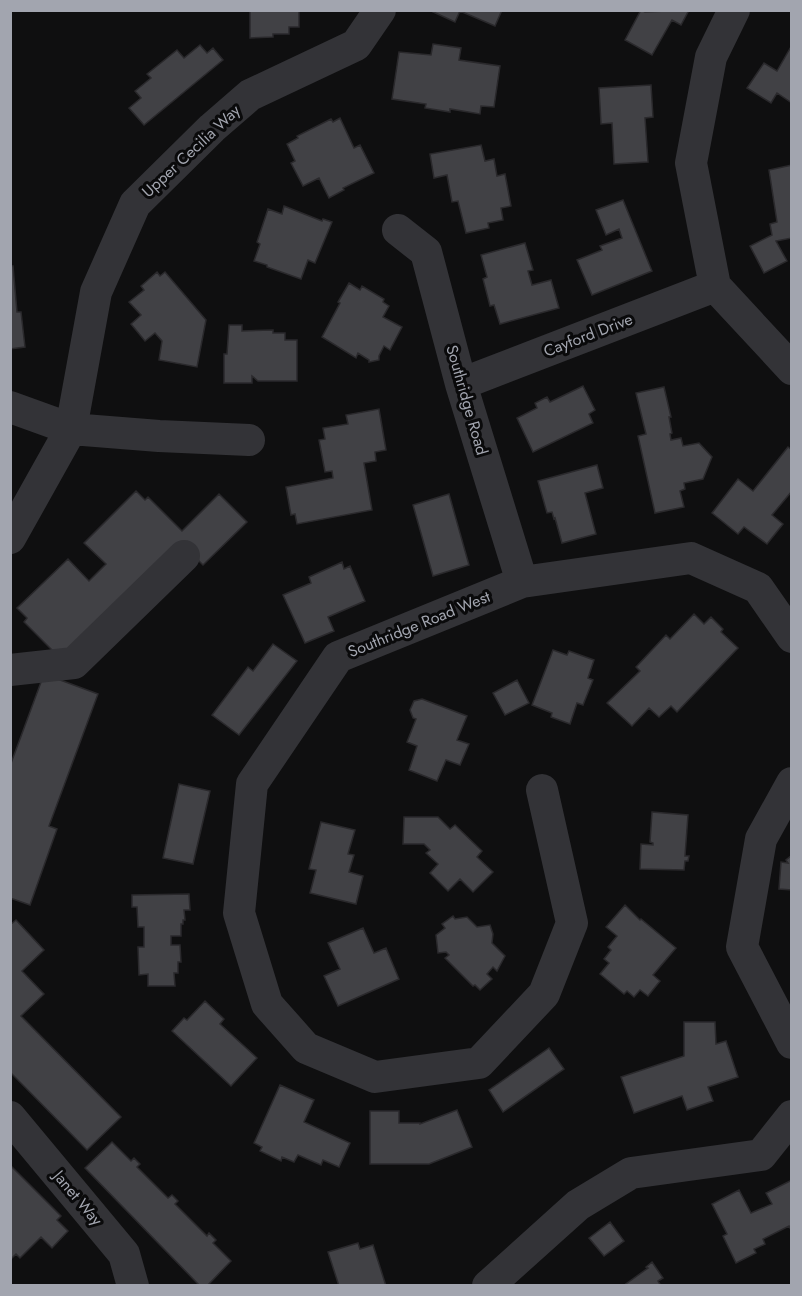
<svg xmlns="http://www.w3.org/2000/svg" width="802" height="1296" viewBox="0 0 802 1296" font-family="Jost,sans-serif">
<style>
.building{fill:#414145;stroke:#2a292c;stroke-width:1.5}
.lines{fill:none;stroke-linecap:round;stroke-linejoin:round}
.minor{stroke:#333337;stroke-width:32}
.labels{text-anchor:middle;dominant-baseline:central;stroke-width:6;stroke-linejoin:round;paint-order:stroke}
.street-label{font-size:16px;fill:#a2a5af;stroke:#0a0a0b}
</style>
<rect width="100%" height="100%" fill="#0f0f10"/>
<!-- building -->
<path class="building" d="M250,10H299V27H289V34H273V37L250,38Z
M429,10H502L495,26L460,11L455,22Z
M641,10L645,12L689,10L681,25L672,20L652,55L625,40Z
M433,44L461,48L459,60L500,66L494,107L481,106L480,114L450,109V112L425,108L426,104L392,99L399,52L431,55Z
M200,45L207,53L213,48L223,60L144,125L129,108L141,98L135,91L151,78L147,74L177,50L184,58Z
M792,45V103L777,93L771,103L747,88L764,63L777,71Z
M651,85L653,117L645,118L648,162L614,164L612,123L601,124L599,88Z
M340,118L354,148L360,145L374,173L343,188L344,190L329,198L319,178L303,186L291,163L295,161L287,144L298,138L297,136L331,119L333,122Z
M481,145L485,161L494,159L497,176L505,174L511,206L501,208L503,220L488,223L489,228L466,233L458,201L452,202L447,175L434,178L430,154Z
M792,165V238L776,241L787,261L764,273L750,246L772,235L770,224L777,222L769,170Z
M623,200L652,271L592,295L577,260L602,250L600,246L622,238L619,229L606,235L596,210Z
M284,206L322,221L323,219L332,222L315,263L308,260L301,279L267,267V265L254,261L260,244L257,242L268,209L282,214Z
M525,243L533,270L528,271L532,285L551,280L559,308L500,324L494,305L490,306L483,279L487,277L481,255Z
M10,266H13L17,312H21L25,347L10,349Z
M157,272L160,276L165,272L206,320L197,367L159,360L162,341L155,333L145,341L131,324L141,315L129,302L144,290L141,286Z
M349,283L360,290L362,286L384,299L383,302L389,306L383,317L402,327L390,350L384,346L379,356V360L369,362V360L358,353L356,358L322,337L340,303L338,302Z
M229,325H242V331L273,330V333H285V340H297V381H258L252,376V383H224V354H227Z
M583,386L595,410L589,414L593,423L533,452L517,418L537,408L535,403L547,397L550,402Z
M664,387L671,417H669L672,433L670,434L671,440L681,438L683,446L699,443L712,457L703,479L684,483L685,489L680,491L684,507L655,513L638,436L646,434L636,393Z
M379,409L386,450L375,452L376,461L364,463L372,510L297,524L295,514L291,515L286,487L333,478L332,471L325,472L319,440L325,439L323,428L348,424L346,415Z
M788,447L792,450V491L772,515L783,524L767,544L744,527L738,534L712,513L738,479L753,491Z
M597,465L603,488L585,493L596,534L562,543L555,518L554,519L552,512L547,513L538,481Z
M136,491L145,500L148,497L182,531L219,494L247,522L203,565L182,544L63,661L24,622L27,618L17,608L68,559L89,581L106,564L84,543Z
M449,494L469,565L433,576L413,505Z
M342,562L344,569L350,566L365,601L328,617L334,631L305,643L283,595L311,583L309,577Z
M694,614L704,624L711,617L723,629L721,632L738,648L677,712L671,706L659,717L649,708L632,726L607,703L640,671L636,667L666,635L670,639Z
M273,644L297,661L239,735L212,715L248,667L253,671Z
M553,650L567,655L569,651L594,660L588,678L593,680L583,705L577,703L570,724L551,717L552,713L532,705Z
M44,674L98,694L49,826L57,829L30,905L10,898V766Z
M517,680L529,703L505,715L493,693Z
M422,699L467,716L457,740L469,744L460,765L446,760L437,781L409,770L417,746L407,742L416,719L413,718L410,710L414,701Z
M179,784L210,791L193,864L163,858Z
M652,812L688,815L685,856H689L688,861H685L684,870L640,869L641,844L653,845V843L650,842Z
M404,817H438L450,829L455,825L482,851L477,857L493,872L473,892L460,879L448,891L430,873L438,864L426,853L430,850L424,844H403Z
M321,822L355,830L348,854L354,855L349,872L363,876L356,904L310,893L316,870L309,869Z
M792,855V890L779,889L781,862L788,863L786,860Z
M189,894L190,910H184L185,920H183V924H181V936H171V945H180L181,962H178V973H174L175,986H148V974L139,975L138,947H144V927H138L137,907H132V895Z
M625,905L640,920L641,919L676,948L653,975L660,981L648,996L640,990L634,997L627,991L624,994L600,974L609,963L604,959L611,950L608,947L617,936L606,927Z
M453,916L455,919L467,917L477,927L490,925L493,934L492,943L505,956L497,971L493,967L487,974L492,979L480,990L475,985L473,986L445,958L449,955L446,952L438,953L436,935L445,928L442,924Z
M16,920L44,950L22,971L44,994L21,1016L121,1117L87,1150L10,1072V925Z
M363,928L374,953L386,948L399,979L338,1006L324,976L340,969L328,943Z
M205,1001L224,1019L220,1024L257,1058L231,1086L172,1031L184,1018L187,1020Z
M684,1022H715L716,1044L726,1041L738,1077L708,1087L713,1101L687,1110L682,1096L634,1113L621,1077L684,1056Z
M549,1048L564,1069L503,1112L489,1090Z
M280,1085L314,1100L304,1122L350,1143L339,1167L323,1160L321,1165L298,1155L294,1162L282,1157L281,1161L260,1151L262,1147L254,1143Z
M457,1110L472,1147L429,1164H370V1111H399V1123H420V1124Z
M112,1142L131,1161L134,1158L140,1164L137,1167L168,1198L172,1195L178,1201L175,1204L207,1236L209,1233L216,1240L213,1243L231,1261L207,1286H200L85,1168Z
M10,1165L61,1216L57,1220L68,1231L52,1248L41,1237L20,1258L16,1254L10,1260Z
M792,1180V1232L789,1226L763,1239L765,1244L754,1249L756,1253L736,1263L723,1236L727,1234L712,1204L739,1190L751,1213L772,1204L766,1193Z
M610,1222L624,1241L604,1256L589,1238Z
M358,1243L360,1249L373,1245L386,1286H339L328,1252Z
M652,1262L663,1278L658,1281L661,1286H623L648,1268L646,1267Z"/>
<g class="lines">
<!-- minor -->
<path class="minor" d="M734,10L711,57L691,163L715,286L792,369
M398,230L426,252L461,384L522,582
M461,384L715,286
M10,407L71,429L159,436L249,440
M10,538L71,429L96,292L135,204L212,128L250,95L356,45L380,10
M10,670L74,663L184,556
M792,783L761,839L742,947L792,1043
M542,790L572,923L544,994L479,1063L375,1077L306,1048L267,1004L239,913L252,784L338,657L522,582L691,558L758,588L792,637
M10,1117L124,1254L133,1286
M488,1286L578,1205L631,1173L761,1155L792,1116"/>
</g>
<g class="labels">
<!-- street labels -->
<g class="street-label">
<text transform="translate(191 151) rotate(-43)">Upper Cecilia Way</text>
<text transform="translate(588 335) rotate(-21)">Cayford Drive</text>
<text transform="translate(467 400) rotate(74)">Southridge Road</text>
<text transform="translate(419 624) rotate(-22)">Southridge Road West</text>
<text transform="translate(78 1198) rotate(50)">Janet Way</text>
</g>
</g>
<!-- border -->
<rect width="802" height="1296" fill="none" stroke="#a2a5af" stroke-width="24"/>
</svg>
